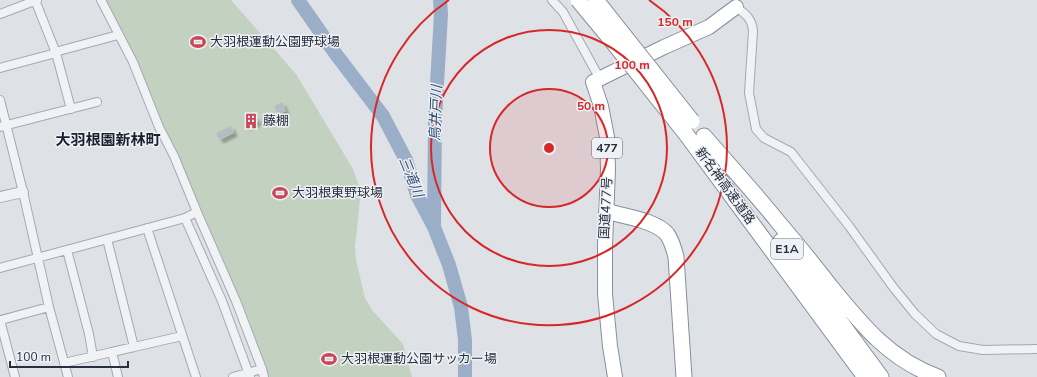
<svg xmlns="http://www.w3.org/2000/svg" width="1037" height="377" viewBox="0 0 1037 377" font-family="'Nunito Sans','Noto Sans JP',sans-serif">
<style>
.green{fill:#c3d1c0}
.lines{fill:none;stroke-linecap:round;stroke-linejoin:round}
.river{stroke:#9aaec7;stroke-width:14}
.building{fill:#b6bbc4;filter:url(#shadow)}
.minor-casing{stroke:#a4a9b1;stroke-width:10}
.tertiary-casing{stroke:#a4a9b1;stroke-width:12}
.trunk-casing{stroke:#868f9e;stroke-width:16}
.motorway-casing{stroke:#868f9e;stroke-width:17}
.minor{stroke:#f1f2f6;stroke-width:8}
.tertiary{stroke:#f1f2f6;stroke-width:10}
.trunk{stroke:#fff;stroke-width:14}
.motorway{stroke:#fff;stroke-width:15}
.motorway-bridge-casing{stroke:#868f9e;stroke-width:17;stroke-linecap:butt}
.motorway-bridge{stroke:#fff;stroke-width:15}
.ring{fill:none;stroke:#d62828;stroke-width:2}
.labels{text-anchor:middle;dominant-baseline:central;stroke-width:3;stroke-linejoin:round;paint-order:stroke}
.shield{fill:#eef1f5;stroke:#636975;stroke-width:1}
.shield-label{font-size:12px;font-weight:bold;fill:#282f3e}
.poi-label{font-size:13px;fill:#282f3e;stroke:#eef1f5;text-anchor:start}
.street-label{font-size:13px;fill:#282f3e;stroke:#eef1f5}
.water-label{font-size:14px;font-style:italic;fill:#334d71;stroke:#eef1f5}
.quarter-label{font-size:15px;font-weight:bold;fill:#1a202f;stroke:#eef1f5}
.centre{fill:#d62828;stroke:#eef1f5;stroke-width:2}
.ring-label{font-size:12px;text-anchor:middle;font-weight:bold;fill:#d62828;stroke:#eef1f5;stroke-width:3;stroke-linejoin:round;paint-order:stroke}
</style>
<defs>
<filter id="shadow"><feDropShadow dx="3.5" dy="3.5" stdDeviation="1" flood-color="#0004"/></filter>
</defs>
<rect width="100%" height="100%" fill="#dee2e7"/>
<!-- green -->
<path class="green" d="M104,0H231L296,74L353,169L359,186L360,200L355,247L356,260L365,298L372,310L403,344L412,377H267C242,294 203,215 168,136L164,130Z"/>
<g class="lines">
<!-- river -->
<path class="river" d="M298,0L335,53L383,116L406,160L417,195L434,227L449,265L461,307L465,340V377
M434,224L435,119L441,14L440,0"/>
</g>
<!-- building -->
<path class="building" d="M282,102L286,111L278,115L274,106Z
M255,116L258,122L247,127L245,121Z
M231,126L234,133L220,140L216,133Z"/>
<g class="lines">
<defs>
<path id="minor" d="M35,0L56,53L71,109
M101,0L133,62L159,127L174,156L197,212
M552,0L563,12L600,79
M736,7C746,14 752,19 753,31L749,93L756,129L764,138L791,152L849,226L893,287L915,314L936,334L959,346L983,350L1037,349
M0,14L37,0
M55,52L118,35
M0,68L56,53
M0,100L23,192L49,307L68,377
M0,127L97,102
M185,218L197,212L236,301L262,369
M147,228L196,377
M107,239L134,347L112,352L118,377
M67,250L89,334L93,357
M0,268L185,218L222,301L250,377
M0,320L15,377
M1,320L49,307
M134,347L182,336
M64,363L112,352
M233,377L262,369L264,377"/>
<path id="tertiary" d="M0,197L23,192"/>
<path id="trunk" d="M615,377L610,346L605,294V246L608,169L607,137L601,106L593,82L664,47L709,27L736,7"/>
<path id="motorway" d="M686,134L865,377
M704,136C729,165 755,193 779,223C797,244 814,265 831,287C862,325 890,360 938,377
M607,211C624,217 655,220 667,234C672,241 674,249 676,257L684,377
M781,241L881,377"/>
</defs>
<!-- minor casing -->
<use href="#minor" class="minor-casing"/>
<!-- tertiary casing -->
<use href="#tertiary" class="tertiary-casing"/>
<!-- trunk casing -->
<use href="#trunk" class="trunk-casing"/>
<!-- motorway casing -->
<use href="#motorway" class="motorway-casing"/>
<!-- minor -->
<use href="#minor" class="minor"/>
<!-- tertiary -->
<use href="#tertiary" class="tertiary"/>
<!-- trunk -->
<use href="#trunk" class="trunk"/>
<!-- motorway -->
<use href="#motorway" class="motorway"/>
<defs>
<path id="motorway-bridge" d="M578,0L612,41L686,134
M596,0L692,121"/>
</defs>
<!-- motorway-bridge casing -->
<use href="#motorway-bridge" class="motorway-bridge-casing"/>
<!-- motorway-bridge -->
<use href="#motorway-bridge" class="motorway-bridge"/>
</g>
<!-- distance rings -->
<circle cx="549" cy="148" r="59" fill="#d62828" fill-opacity=".12"/>
<g class="ring">
<circle cx="549" cy="148" r="59"/>
<circle cx="549" cy="148" r="118"/>
<path d="M649 0A178 178 0 1 1 449 0"/>
</g>
<!-- icons -->
<defs>
<symbol id="stadium-bare" viewBox="-9 -9 18 18"><path d="M0-5a6.5 5 0 1 0 0 10a6.5 5 0 1 0 0-10ZM-3.5-1.8h7v3.6h-7Z" fill="#ca4555" stroke="#eef1f5" stroke-width="2.5" paint-order="stroke"/></symbol>
<symbol id="building-bare" viewBox="-9 -9 18 18"><path d="M-4-6H4V6H1V3H-1V6H-4ZM-2.5-4.3h1.7v1.8h-1.7ZM.8-4.3h1.7v1.8H.8ZM-2.5-1h1.7V.8h-1.7ZM.8-1h1.7V.8H.8Z" fill="#ca4555" stroke="#eef1f5" stroke-width="2.5" paint-order="stroke"/></symbol>
</defs>
<g fill-rule="evenodd">
<use href="#stadium-bare" x="187" y="31" width="22" height="22"/>
<use href="#building-bare" x="240" y="110" width="22" height="22"/>
<use href="#stadium-bare" x="269" y="182" width="22" height="22"/>
<use href="#stadium-bare" x="318" y="348" width="22" height="22"/>
</g>
<g class="labels">
<!-- shield labels -->
<g class="shield">
<rect x="592" y="138" width="30" height="20" rx="3"/>
<rect x="771" y="239" width="32" height="20" rx="3"/>
</g>
<g class="shield-label">
<text x="607" y="148">477</text>
<text x="787" y="249">E1A</text>
</g>
<!-- poi labels -->
<g class="poi-label">
<text x="210" y="42">大羽根運動公園野球場</text>
<text x="263" y="121">藤棚</text>
<text x="292" y="193">大羽根東野球場</text>
<text x="341" y="359">大羽根運動公園サッカー場</text>
</g>
<!-- street labels -->
<g class="street-label">
<text transform="translate(725 186) rotate(54)">新名神高速道路</text>
<text transform="translate(606 208) rotate(-87)">国道477号</text>
</g>
<!-- water labels -->
<g class="water-label">
<text transform="translate(436 113) rotate(-88)">鳥井戸川</text>
<text transform="translate(411 177) rotate(68)">三滝川</text>
</g>
<!-- quarter labels -->
<g class="quarter-label">
<text x="108" y="140">大羽根園新林町</text>
</g>
</g>
<circle cx="549" cy="148" r="6" class="centre"/>
<g class="ring-label">
<text x="675" y="26">150 m</text>
<text x="632" y="69">100 m</text>
<text x="591" y="110">50 m</text>
</g>
<!-- scale -->
<path d="M10 361v6h118v-6" fill="none" stroke="#282f3e" stroke-width="2"/>
<text x="16" y="361" font-size="12" fill="#282f3e" stroke="#eef1f5" stroke-width="3" paint-order="stroke">100 m</text>
</svg>
